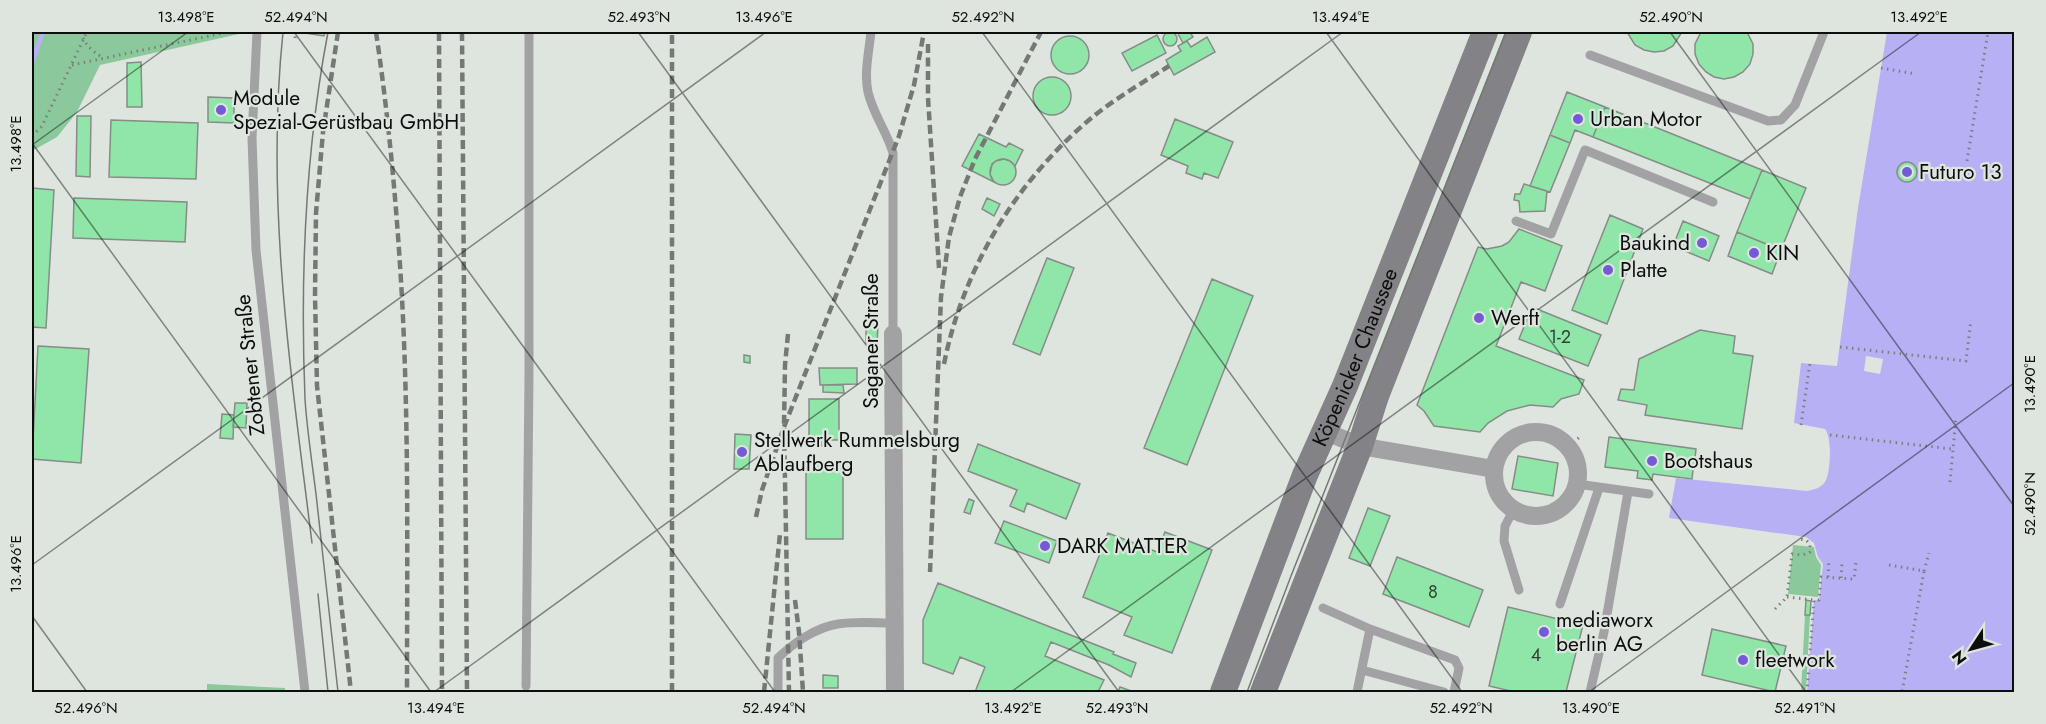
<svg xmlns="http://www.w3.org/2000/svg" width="2046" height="724" viewBox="0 0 2046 724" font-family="Jost,sans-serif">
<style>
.green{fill:#8bc89b}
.water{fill:#b7b0f4;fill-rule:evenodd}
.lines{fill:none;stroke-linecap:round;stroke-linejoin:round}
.stream{stroke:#b7b0f4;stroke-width:5}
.building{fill:#90e6a8;stroke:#868c87;stroke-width:1.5}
.path{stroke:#7b807c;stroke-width:3;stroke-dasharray:1.5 4.5;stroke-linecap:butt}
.service{stroke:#a2a2a5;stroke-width:9}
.minor{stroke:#a2a2a5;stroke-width:18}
.secondary{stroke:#828287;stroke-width:26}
.tram{stroke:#757975;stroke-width:1.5}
.rail{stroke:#757975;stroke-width:4.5;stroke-dasharray:9 4.5;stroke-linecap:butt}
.ticks{fill:none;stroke:#0c0e0c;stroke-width:1.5;stroke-opacity:0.45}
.poi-dot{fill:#745bd6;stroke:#dee5df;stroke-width:2}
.labels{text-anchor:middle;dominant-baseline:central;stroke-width:4.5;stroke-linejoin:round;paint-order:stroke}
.number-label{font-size:18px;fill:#2d4433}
.poi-label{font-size:21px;fill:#0c0e0c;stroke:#dee5df;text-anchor:start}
.street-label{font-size:21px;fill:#0c0e0c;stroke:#dee5df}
.neatline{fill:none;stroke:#0c0e0c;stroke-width:2}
.ticks-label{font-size:15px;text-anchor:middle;fill:#0c0e0c}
</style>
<rect width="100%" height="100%" fill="#dee5df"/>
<!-- green -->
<path class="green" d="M32,32H248L100,65L77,112L57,137L32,151Z
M1793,545L1814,547L1816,557L1821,565L1818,597L1788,594Z
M1805,615H1810L1806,692H1801Z
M207,684L285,688V692H207Z"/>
<!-- water -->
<path class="water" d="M1887,32H2014V692H1807L1814,600H1819L1823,564L1818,557L1814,543L1806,537L1669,518L1676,478L1807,491C1813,490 1821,488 1825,482C1831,473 1832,437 1825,429L1794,423L1801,363L1837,366L1858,208ZM1866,356L1883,359L1880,374L1864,371Z"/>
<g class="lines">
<!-- stream -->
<path class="stream" d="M32,62L43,32"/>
</g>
<!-- building -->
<path class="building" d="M298,32H325L324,36Z
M1177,32H1190L1193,37L1183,43Z
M1627,32H1682L1673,46L1664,51L1654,52L1644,50L1635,45Z
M1701,32H1747L1753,44V54L1750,64L1743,72L1734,77L1724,79L1714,77L1706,72L1699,64L1695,54V44Z
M1163 39a7 7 0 1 1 14 0a7 7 0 1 1-14 0Z
M1157,35L1166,53L1132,71L1122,53Z
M1051 55a19 19 0 1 1 38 0a19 19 0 1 1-38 0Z
M1207,37L1215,52L1174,75L1166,60L1181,51L1178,46L1187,41L1191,47Z
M141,62L142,107H127V63Z
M1033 96a19 19 0 1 1 38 0a19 19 0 1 1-38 0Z
M1567,92L1605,107L1593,137L1575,130L1570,143L1550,135Z
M208,97L234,98V123L208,122Z
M1605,107L1762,170L1750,199L1593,137Z
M77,116H91L90,177L76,176Z
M1175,119L1233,142L1218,178L1204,173L1202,179L1186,173L1188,166L1161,155Z
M111,120L198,123L196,179L109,177Z
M979,134L1006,147L1009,143L1023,150L1015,166L1010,161L1004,159L996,161L992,164L990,174L994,182L962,166Z
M1550,135L1570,143L1550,192L1530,186Z
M990 172a13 13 0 1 1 26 0a13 13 0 1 1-26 0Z
M1897 172a10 10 0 1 1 20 0a10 10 0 1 1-20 0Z
M1762,170L1806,188L1781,250L1737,232Z
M1524,184L1547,191L1545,211L1520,212L1519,201L1514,200L1515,194H1520Z
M32,188L54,190L46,328L32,327Z
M74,198L187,202L185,242L73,238Z
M987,198L1000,204L994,216L982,209Z
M1610,215L1643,229L1607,324L1572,310Z
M1683,221L1719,236L1709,261L1673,246Z
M1519,229L1562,246L1545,291L1521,282L1496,346L1584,380L1579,394L1561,399L1553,407L1530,405L1507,411L1488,423L1480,432L1434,426L1424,411L1417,405L1478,247L1487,249L1502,246L1509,242Z
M1737,232L1781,250L1772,274L1728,256Z
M1047,258L1074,268L1040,355L1013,344Z
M1212,279L1253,296L1187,465L1144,448Z
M1532,307L1601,335L1588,366L1519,339Z
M866,325H878L877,344L866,343Z
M1700,330L1735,336L1733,353L1753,356L1742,429L1645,415L1647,405L1618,400L1621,389L1634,390L1639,359Z
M38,346L89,349L81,463L32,459Z
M744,355L750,356V363L744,362Z
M819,368H857V384L820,385Z
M823,385H843L844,393L823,392Z
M809,399H839V440H822V446H809Z
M235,403H247L246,428L233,427Z
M222,414L234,415L233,439L220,438Z
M735,434L751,435L749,469H734Z
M1609,437L1696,449L1695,458L1700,464L1693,470L1692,479L1653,474L1652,480L1637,478L1638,471L1605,467Z
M978,444L1080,484L1066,519L1027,503L1024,512L1010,506L1017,490L968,471Z
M1518,456L1558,463L1553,496L1512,489Z
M806,464L843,465V539H806Z
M969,499L974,501L970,514L964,512Z
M1368,508L1390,516L1370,566L1349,558Z
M1004,521L1057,541L1049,563L995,543Z
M1165,532L1212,550L1172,653L1124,635L1132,617L1083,597L1108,533L1157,552Z
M1397,557L1483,590L1469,627L1383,594Z
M938,583L1114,652L1113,654L1136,663L1131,677L1109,665L1051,642L1045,656L1104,680L1098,692H975L985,667L960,657L953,674L923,663V620Z
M1806,600L1811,601L1810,615H1805Z
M1508,607L1583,625L1566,692H1515L1489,686Z
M1712,629L1786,646L1775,692L1702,675Z
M823,675L838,676V688H823Z
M1120,687L1134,692H1118Z"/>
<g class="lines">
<!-- path -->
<path class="path" d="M81,32C85,45 91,50 103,58
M295,38L296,32
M72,65L228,32
M1881,68L1916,74
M32,136L42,126L87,32
M1967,161L1988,32
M1840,347L1966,361L1971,320
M1801,425L1810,363
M1830,435L1952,449
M1568,446L1580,437
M1950,482L1956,417
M1889,565L1924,571L1902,692
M1924,571L1929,553
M1828,577L1829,559
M1841,578L1842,563
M1787,597L1814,600
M1775,609L1787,597L1792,554L1803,555L1810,552V544L1806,540L1798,539
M1496,692L1497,688
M1807,692L1814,600H1819L1821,577L1854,579L1856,562"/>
<!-- service -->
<path class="service" d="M257,32L252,138L256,250L305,692
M871,32C869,51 864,73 868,92C873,114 887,132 893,153V334
M1590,55L1768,121L1781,120L1795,105L1824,32
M1516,221L1551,234L1585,150L1713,202
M1577,484L1649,494
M1514,509L1505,526L1504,541L1519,590
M1560,604L1599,488
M1323,608L1370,629L1357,692
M1370,629L1455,660L1459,668L1454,692
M1362,670L1444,692
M526,686L529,373V32
M778,692V658C793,643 817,627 838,624C856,621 876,623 894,623
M1590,692L1604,632L1628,492"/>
<!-- minor -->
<path class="minor" d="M893,334L895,692
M1324,431L1360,446L1494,469
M1494 474a42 42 0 1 1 84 0a42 42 0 1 1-84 0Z"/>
<!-- secondary -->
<g class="secondary">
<path id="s1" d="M1223,692L1305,475L1345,386L1485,32"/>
<path d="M1263,692L1360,446L1376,396L1519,32"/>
</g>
<!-- tram -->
<path class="tram" d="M283,32C265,204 291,373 312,543
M328,32C305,153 300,275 305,399C307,430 312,462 316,494C323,560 331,626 338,692
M318,594L328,692
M1247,692L1291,576L1506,32"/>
<!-- rail -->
<path class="rail" d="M338,32L323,132L316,213L315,295L317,386L351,692
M376,32C389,120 397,209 402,298C409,429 407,561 407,692
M439,32L442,692
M462,32L467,692
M928,44V98L939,268
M788,334L785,365L784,427L789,692
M944,364C963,269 1015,183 1089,120C1114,99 1142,83 1169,66
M756,517L762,490L784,427L899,136L914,85L924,32
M930,572L941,297L949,237L960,197L975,159L1041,32
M795,600L799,632L803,692
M672,692V32
M764,692L780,534"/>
</g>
<!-- ticks -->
<path class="ticks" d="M294,32L775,692M638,32L1119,692M982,32L1462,692M1326,32L1806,692M1670,32L2014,506M2014,32V33M32,143L431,692M32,145L188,32M32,565L766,32M32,616L87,692M434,692L1343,32M1011,692L1921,32M1589,692L2014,383"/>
<!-- markers -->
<g class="poi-dot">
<circle cx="221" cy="110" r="6"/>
<circle cx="1578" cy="119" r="6"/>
<circle cx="1907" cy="172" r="6"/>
<circle cx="1702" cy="243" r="6"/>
<circle cx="1754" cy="253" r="6"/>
<circle cx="1608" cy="270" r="6"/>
<circle cx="1479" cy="318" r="6"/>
<circle cx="742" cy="452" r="6"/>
<circle cx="1652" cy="461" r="6"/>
<circle cx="1045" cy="546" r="6"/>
<circle cx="1544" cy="632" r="6"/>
<circle cx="1743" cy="660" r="6"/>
</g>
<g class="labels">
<!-- number labels -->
<g class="number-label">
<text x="1560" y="337">1-2</text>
<text x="1433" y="592">8</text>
<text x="1536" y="655">4</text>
</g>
<!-- poi labels -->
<g class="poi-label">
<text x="233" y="98">Module<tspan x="233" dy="24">Spezial-Gerüstbau GmbH</tspan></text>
<text x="1590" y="119">Urban Motor</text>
<text x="1919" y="172">Futuro 13</text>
<text x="1690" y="243" text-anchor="end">Baukind</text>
<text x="1766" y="253">KIN</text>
<text x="1620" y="270">Platte</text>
<text x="1491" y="318">Werft</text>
<text x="754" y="440">Stellwerk Rummelsburg<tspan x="754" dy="24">Ablaufberg</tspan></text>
<text x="1664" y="461">Bootshaus</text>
<text x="1057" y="546">DARK MATTER</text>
<text x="1556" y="620">mediaworx<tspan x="1556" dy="24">berlin AG</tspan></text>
<text x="1755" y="660">fleetwork</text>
</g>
<!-- street labels -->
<g class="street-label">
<text transform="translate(871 341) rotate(-90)">Saganer Straße</text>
<text stroke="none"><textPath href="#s1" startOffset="360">Köpenicker Chaussee</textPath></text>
<text transform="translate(250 365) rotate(-96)">Zobtener Straße</text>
</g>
</g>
<!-- border -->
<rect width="2046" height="724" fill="none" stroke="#dee5df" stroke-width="66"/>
<!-- north arrow -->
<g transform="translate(1971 649) rotate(234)" stroke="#dee5df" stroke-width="4.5" paint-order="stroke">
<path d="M0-4.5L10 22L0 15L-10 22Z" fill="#0c0e0c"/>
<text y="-9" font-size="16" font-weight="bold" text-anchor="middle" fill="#0c0e0c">N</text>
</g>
<rect x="33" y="33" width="1980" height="658" class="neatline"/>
<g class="ticks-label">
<text x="186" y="22">13.498°E</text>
<text x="296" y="22">52.494°N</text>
<text x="639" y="22">52.493°N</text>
<text x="764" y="22">13.496°E</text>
<text x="983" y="22">52.492°N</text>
<text x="1341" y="22">13.494°E</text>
<text x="1671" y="22">52.490°N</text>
<text x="1919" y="22">13.492°E</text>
<text transform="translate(16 144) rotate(-90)" y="5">13.498°E</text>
<text transform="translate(2030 384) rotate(-90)" y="5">13.490°E</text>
<text transform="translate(2030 504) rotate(-90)" y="5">52.490°N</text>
<text transform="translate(16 564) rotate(-90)" y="5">13.496°E</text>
<text x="86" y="713">52.496°N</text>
<text x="436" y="713">13.494°E</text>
<text x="774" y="713">52.494°N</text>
<text x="1013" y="713">13.492°E</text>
<text x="1117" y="713">52.493°N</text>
<text x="1461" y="713">52.492°N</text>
<text x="1591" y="713">13.490°E</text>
<text x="1805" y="713">52.491°N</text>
</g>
</svg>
